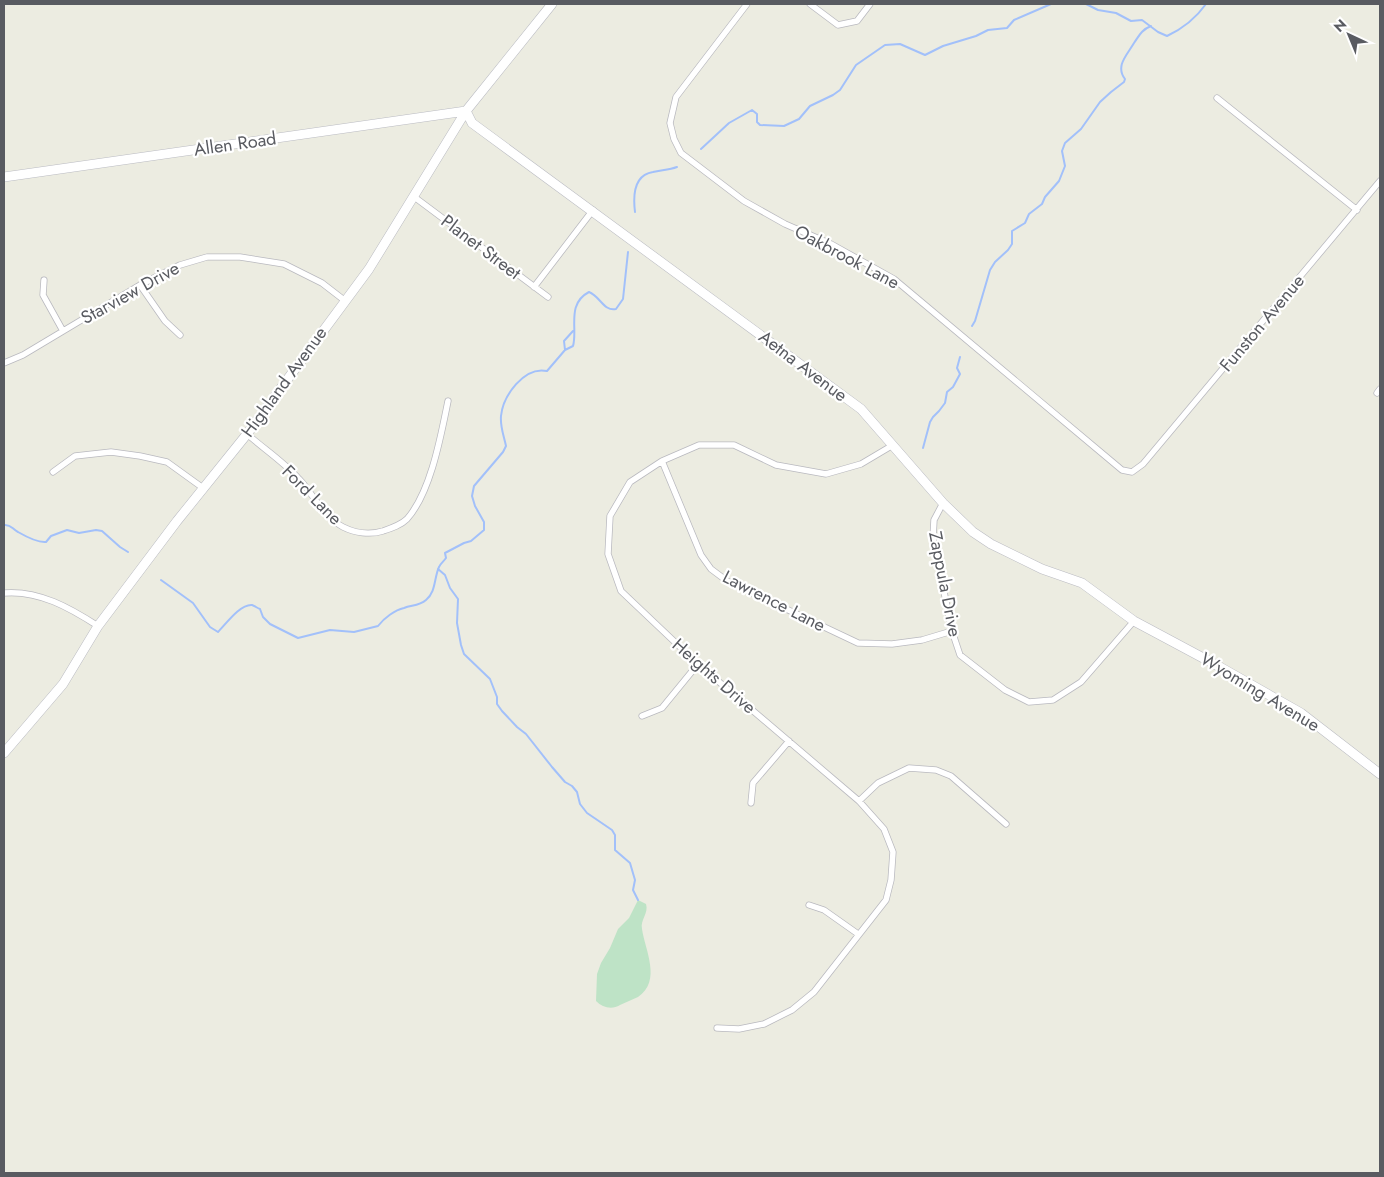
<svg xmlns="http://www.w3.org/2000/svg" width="1384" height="1177" viewBox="0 0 1384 1177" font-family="Jost,sans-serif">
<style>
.green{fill:#bee3c6}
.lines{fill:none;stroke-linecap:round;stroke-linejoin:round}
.stream{stroke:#a2c0fa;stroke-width:2}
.street-casing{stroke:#b9b9bf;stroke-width:7}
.secondary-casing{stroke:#babbc2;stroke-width:10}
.street{stroke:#fff;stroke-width:5.5}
.secondary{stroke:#fff;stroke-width:9}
.labels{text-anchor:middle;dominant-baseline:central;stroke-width:4.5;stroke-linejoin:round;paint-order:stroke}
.street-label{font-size:18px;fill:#595b61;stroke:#fff}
</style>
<rect width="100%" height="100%" fill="#ecece1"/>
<!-- green -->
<path class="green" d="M638,900L646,904C649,913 640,920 642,929C645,950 662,981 638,997C632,1000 626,1002 620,1005C612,1010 603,1008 596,1001L597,974L601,963L610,948L618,929L629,918Z"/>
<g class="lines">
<!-- stream -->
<path class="stream" d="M1086,4L1098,10L1116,13L1131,21L1142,20L1158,32L1167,36C1182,29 1196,18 1206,4
M701,149L729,123L752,110L757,114V122L760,125L784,126L799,119L810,106L833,95L840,90L856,65L885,45L900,44L925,55L943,46L976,36L988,30L1007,28L1014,20L1051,4
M635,212C633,196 634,175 653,172C661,170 669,170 677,167
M972,326L975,321L990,270L995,262L1008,250L1012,244V231L1025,223L1029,214L1042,204L1045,197L1059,181L1065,166L1062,151L1065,143L1081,129L1100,102L1111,92L1124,82L1125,79C1115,66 1127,55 1134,43C1139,36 1141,30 1151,26
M565,350L564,341L573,331
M923,448L930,422L933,417L939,411L945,403L947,392L953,387L960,374L957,368L960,357
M4,525C11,524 12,529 18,532C25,536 38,543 46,542L51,536L67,530L79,533L96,530L102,531L120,547L128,552
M438,569L445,575L450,588L458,599L457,623L461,645L464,654L490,679L497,697V704L502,711L517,727L526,734L552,767L565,782L572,786L577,792L580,804L587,813L612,830L615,835V850L630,863L635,880L633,890L638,900
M161,580L193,603L210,627L218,632C226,624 240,604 252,605C255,606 257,608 260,609L263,617L270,624L298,638L330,630L354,632L378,626C384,618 395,610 404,608C412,605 419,606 426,600C436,592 434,578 439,567C440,564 444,561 446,558L445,553L464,543L471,541L484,530V522L475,506L472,496L474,486L503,452L506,446C504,436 500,427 501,416C503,396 524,366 547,371L565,350L573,346C578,329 566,304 589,292C600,296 604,312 616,309L623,299L628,252"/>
<defs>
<path id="street" d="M747,4L676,97L670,123L674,139L681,153L744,201L785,224L831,244L894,279L1122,470L1132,472L1143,464L1380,181
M810,4L838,25L857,21L870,4
M1217,98L1357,210
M413,196L548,297
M44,280L43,295L63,331
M140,285L165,321L180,335
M534,287L593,210
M4,363L23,355L140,285L180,265L207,257H240L284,264L322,283L344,300
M1377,393L1380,389
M247,434C264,449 284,462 299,479C313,494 324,517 343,527C355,533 370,535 383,531C392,528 401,525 407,519C431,492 441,435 448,401
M662,461L701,555L711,569L727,581L858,643L892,644L922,640L952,631
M53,472L75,456L111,452L140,456L167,462L203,488
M943,503L934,520L933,538L952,631L960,655L1005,690L1029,702L1053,700L1081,682L1134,621
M4,593C39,590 70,608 98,626
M642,716L662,708L698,664
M859,801L878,783L909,768L936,770L951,776L1006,824
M751,803L753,783L789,741
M809,905L824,910L858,934
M717,1028L739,1029L764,1024L792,1010L814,992L886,900L891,880L893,852L884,829L859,801L698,664L621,591L608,554L610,516L630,482L662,461L699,445H734L776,465L826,474L861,464L893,445"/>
<path id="secondary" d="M466,111L472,123L861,409L943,503L973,532L991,544L1042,569L1082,583L1134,621L1220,667L1301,713L1380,774
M4,177L466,111
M4,753L63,684L98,626L177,521L247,434L369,269L466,111L552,4"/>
</defs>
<!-- street casing -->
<use href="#street" class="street-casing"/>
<!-- secondary casing -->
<use href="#secondary" class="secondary-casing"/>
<!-- street -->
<use href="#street" class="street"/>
<!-- secondary -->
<use href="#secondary" class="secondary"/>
</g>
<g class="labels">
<!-- street labels -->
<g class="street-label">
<text transform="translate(235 144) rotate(-8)">Allen Road</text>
<text transform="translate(481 247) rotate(37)">Planet Street</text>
<text transform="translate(847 257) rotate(28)">Oakbrook Lane</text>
<text transform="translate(130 293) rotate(-29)">Starview Drive</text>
<text transform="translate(1262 323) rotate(-50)">Funston Avenue</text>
<text transform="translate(803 366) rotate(37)">Aetna Avenue</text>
<text transform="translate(284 382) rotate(-54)">Highland Avenue</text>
<text transform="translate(312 495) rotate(45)">Ford Lane</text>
<text transform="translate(945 584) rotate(79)">Zappula Drive</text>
<text transform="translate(774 601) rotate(27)">Lawrence Lane</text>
<text transform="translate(714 676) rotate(41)">Heights Drive</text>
<text transform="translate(1260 692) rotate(31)">Wyoming Avenue</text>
</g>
</g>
<!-- border -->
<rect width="1384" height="1177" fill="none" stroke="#595b61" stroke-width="10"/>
<!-- north arrow -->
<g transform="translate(1349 35) rotate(316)" stroke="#ffffff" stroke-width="4" paint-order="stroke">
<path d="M0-4L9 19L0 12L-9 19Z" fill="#595b61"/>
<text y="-8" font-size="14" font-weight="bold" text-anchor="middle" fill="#595b61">N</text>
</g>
</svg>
